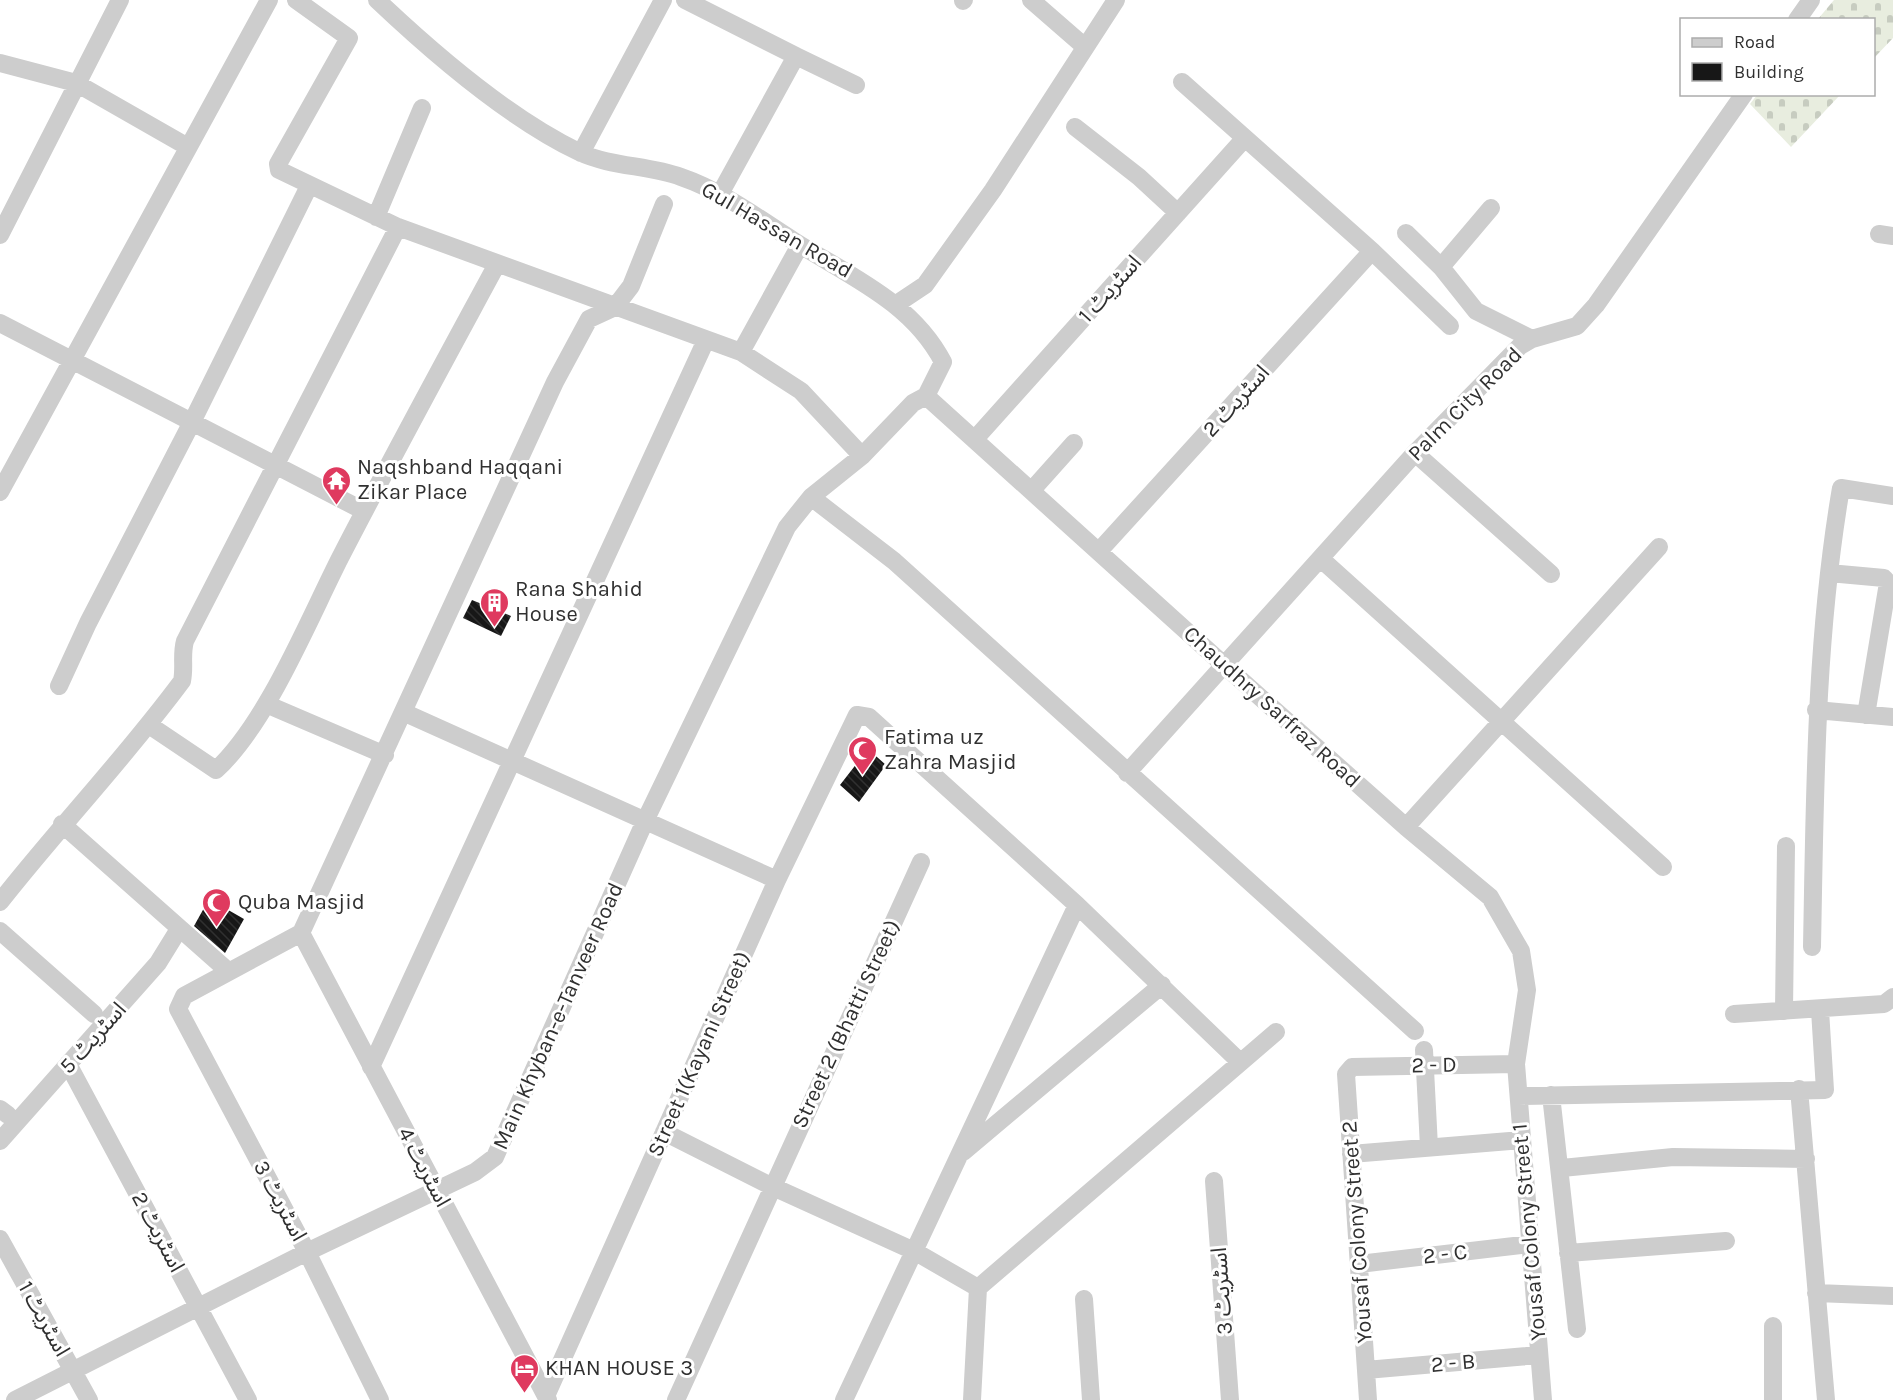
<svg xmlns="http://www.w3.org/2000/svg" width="1893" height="1400" viewBox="0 0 1893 1400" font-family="Karla,'Noto Sans Arabic',sans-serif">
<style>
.cemetery{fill:url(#cemetery-stones)}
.building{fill:url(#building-back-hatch)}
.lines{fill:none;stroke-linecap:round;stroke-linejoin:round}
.minor{stroke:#cdcdcd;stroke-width:18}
.labels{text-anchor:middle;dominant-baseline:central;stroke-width:6;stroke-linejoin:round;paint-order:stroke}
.street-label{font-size:22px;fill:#303030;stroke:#fff}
.poi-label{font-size:22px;fill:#303030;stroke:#fff;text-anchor:start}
</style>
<defs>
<pattern id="cemetery-stones" width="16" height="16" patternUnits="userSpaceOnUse" patternTransform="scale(1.5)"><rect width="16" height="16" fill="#e8eddf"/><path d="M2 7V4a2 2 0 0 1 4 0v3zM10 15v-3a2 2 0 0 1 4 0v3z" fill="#c7ccc0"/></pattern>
<pattern id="building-back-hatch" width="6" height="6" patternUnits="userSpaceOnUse" patternTransform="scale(1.5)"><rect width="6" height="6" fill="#171717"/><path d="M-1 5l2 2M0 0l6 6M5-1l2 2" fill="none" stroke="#303030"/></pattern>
</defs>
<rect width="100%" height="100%" fill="#fff"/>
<!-- cemetery -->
<path class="cemetery" d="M1834,0H1893V38L1874,58V20L1818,19Z
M1757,95V94L1840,95L1791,147L1750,104Z"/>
<!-- building -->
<path class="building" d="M472,600L511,616L501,636L463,618Z
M868,749L886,765L859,802L840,785Z
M209,899L244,919L225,953L194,926Z"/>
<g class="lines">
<!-- minor -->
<path class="minor" d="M296,0L349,38L278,164L279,170L398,227L741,352L801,391L862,456
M377,0C433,53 510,119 579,152C611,167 648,165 681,177C722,191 758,218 794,241C849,276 912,302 943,362L926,396
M685,0L796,56
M1031,0L1085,47
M963,1L964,0
M1797,20L1811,0
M0,63L76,83L188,147
M1182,82L1372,251L1450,326
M1075,127L1139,177L1178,213
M581,153L663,0
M720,194L796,56L856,85
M376,217L422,108
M1406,233L1441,267L1476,311L1532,339
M1879,234L1893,236
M0,235L120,0
M1441,267L1491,208
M895,305L925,285L993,190L1116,0
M0,323L364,511
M741,352L800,245
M926,396L1224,665L1406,827L1490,897L1521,951L1527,990L1516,1064L1543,1400
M975,439L1244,139
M1415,453L1551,574
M1032,490L1074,443
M0,492L269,0
M811,497L894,561L1415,1031
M1100,550L1372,251
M1321,559L1663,867
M1829,573L1884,578L1888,583L1866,715
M59,686L88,623L193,420L309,186
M266,704L385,755
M1816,710L1893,717
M403,712L777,880
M149,725L216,770C267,723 308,621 340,558C391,459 444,362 497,264
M1127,773L1415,453L1520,346L1532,339L1577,326L1596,305L1744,94
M62,824L228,971
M1406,827L1659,547
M0,902C59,827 125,758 182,681C185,667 181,655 185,641L398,227
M0,931L94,1014
M301,933L548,1400
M1812,947C1815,793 1815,640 1841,488L1893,496
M1784,1011L1786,846
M1734,1014L1884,1004L1893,997
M1424,1050L1429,1147
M68,1064L248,1400
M371,1067L706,340
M1799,1089L1826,1400
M1551,1095L1577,1329
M1519,1096L1825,1090L1820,1010
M0,1109L8,1115
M664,1132L771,1186L914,1251L978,1288
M0,1141L158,963L179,929
M963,1152L1162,985
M1351,1154L1522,1140
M1562,1168L1673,1157L1806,1159
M1214,1181L1230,1400
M0,1239L89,1400
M1568,1253L1726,1241
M1359,1264L1530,1244
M1816,1293L1893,1296
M1084,1299L1091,1400
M1773,1326V1400
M1366,1370L1539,1355
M546,1396L777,880L857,715L869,717L1077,905
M15,1400L307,1252L475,1172L495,1157L645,821L787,527L811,497L862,456L913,403L926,396
M380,1400L307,1252L178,1009L184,996L301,933L555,382L589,319L615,307L631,286L664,204
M676,1400L921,862
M844,1400L1077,905L1239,1061
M972,1400L978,1288L1276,1032
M1368,1400L1346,1074L1352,1067L1516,1064"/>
</g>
<!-- icons -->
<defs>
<symbol id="temple-pin" viewBox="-11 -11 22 30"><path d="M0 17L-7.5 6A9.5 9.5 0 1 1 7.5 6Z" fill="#df3a5f" stroke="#fff"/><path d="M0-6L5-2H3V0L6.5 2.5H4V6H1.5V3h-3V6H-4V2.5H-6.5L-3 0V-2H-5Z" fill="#fff"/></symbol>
<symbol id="building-pin" viewBox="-11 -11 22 30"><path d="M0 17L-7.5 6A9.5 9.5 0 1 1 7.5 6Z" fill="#df3a5f" stroke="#fff"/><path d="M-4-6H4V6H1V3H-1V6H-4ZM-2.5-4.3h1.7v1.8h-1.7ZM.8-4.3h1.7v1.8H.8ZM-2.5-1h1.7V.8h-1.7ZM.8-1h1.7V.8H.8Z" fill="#fff"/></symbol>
<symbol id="mosque-pin" viewBox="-11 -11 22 30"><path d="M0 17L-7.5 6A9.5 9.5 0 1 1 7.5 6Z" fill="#df3a5f" stroke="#fff"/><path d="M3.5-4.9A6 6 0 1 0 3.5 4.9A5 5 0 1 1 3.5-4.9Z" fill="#fff"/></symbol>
<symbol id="hotel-pin" viewBox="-11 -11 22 30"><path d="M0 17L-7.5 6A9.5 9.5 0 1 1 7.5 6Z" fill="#df3a5f" stroke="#fff"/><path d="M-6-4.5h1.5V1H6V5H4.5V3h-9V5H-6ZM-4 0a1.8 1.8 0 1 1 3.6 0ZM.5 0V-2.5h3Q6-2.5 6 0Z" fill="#fff"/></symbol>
</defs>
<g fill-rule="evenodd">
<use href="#temple-pin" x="320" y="464" width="33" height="45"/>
<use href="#building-pin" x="478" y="586" width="33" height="45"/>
<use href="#mosque-pin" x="846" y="734" width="33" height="45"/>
<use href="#mosque-pin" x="200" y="886" width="33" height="45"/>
<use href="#hotel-pin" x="508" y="1352" width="33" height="45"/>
</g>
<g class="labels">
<!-- street labels -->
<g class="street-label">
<text transform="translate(777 230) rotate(30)">Gul Hassan Road</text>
<text transform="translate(1110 289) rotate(-48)">اسٹریٹ 1</text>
<text transform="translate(1236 401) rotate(-48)">اسٹریٹ 2</text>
<text transform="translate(1465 404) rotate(-45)">Palm City Road</text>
<text transform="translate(1272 707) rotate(42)">Chaudhry Sarfraz Road</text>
<text transform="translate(558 1016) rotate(-66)">Main Khyban-e-Tanveer Road</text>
<text transform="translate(846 1024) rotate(-65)">Street 2 (Bhatti Street)</text>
<text transform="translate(93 1038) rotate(-48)">اسٹریٹ 5</text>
<text transform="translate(699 1054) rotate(-66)">Street 1(Kayani Street)</text>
<text transform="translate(1434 1065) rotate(-1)">2 - D</text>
<text transform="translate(424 1167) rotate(62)">اسٹریٹ 4</text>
<text transform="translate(280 1201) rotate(62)">اسٹریٹ 3</text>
<text transform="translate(158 1232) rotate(62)">اسٹریٹ 2</text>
<text transform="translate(1357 1232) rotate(-94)">Yousaf Colony Street 2</text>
<text transform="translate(1529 1232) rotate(-95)">Yousaf Colony Street 1</text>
<text transform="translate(1445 1254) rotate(-7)">2 - C</text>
<text transform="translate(1222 1291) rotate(-94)">اسٹریٹ 3</text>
<text transform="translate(44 1319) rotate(61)">اسٹریٹ 1</text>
<text transform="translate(1453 1363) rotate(-5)">2 - B</text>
</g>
<!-- poi labels -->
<g class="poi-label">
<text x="357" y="467">Naqshband Haqqani<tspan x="357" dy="25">Zikar Place</tspan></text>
<text x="515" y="589">Rana Shahid<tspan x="515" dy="25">House</tspan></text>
<text x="884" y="737">Fatima uz<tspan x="884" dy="25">Zahra Masjid</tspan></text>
<text x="238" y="902">Quba Masjid</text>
<text x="545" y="1368">KHAN HOUSE 3</text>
</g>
</g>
<!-- legend -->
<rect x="1680" y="18" width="195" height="78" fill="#ffffff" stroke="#acacac" stroke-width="1.5"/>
<rect x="1692" y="38" width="30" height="9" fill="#cdcdcd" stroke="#acacac" stroke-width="1.5"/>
<text x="1734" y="48" font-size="18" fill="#303030">Road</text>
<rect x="1692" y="63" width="30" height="18" fill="#171717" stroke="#acacac" stroke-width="1.5"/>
<text x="1734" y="78" font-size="18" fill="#303030">Building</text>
</svg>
